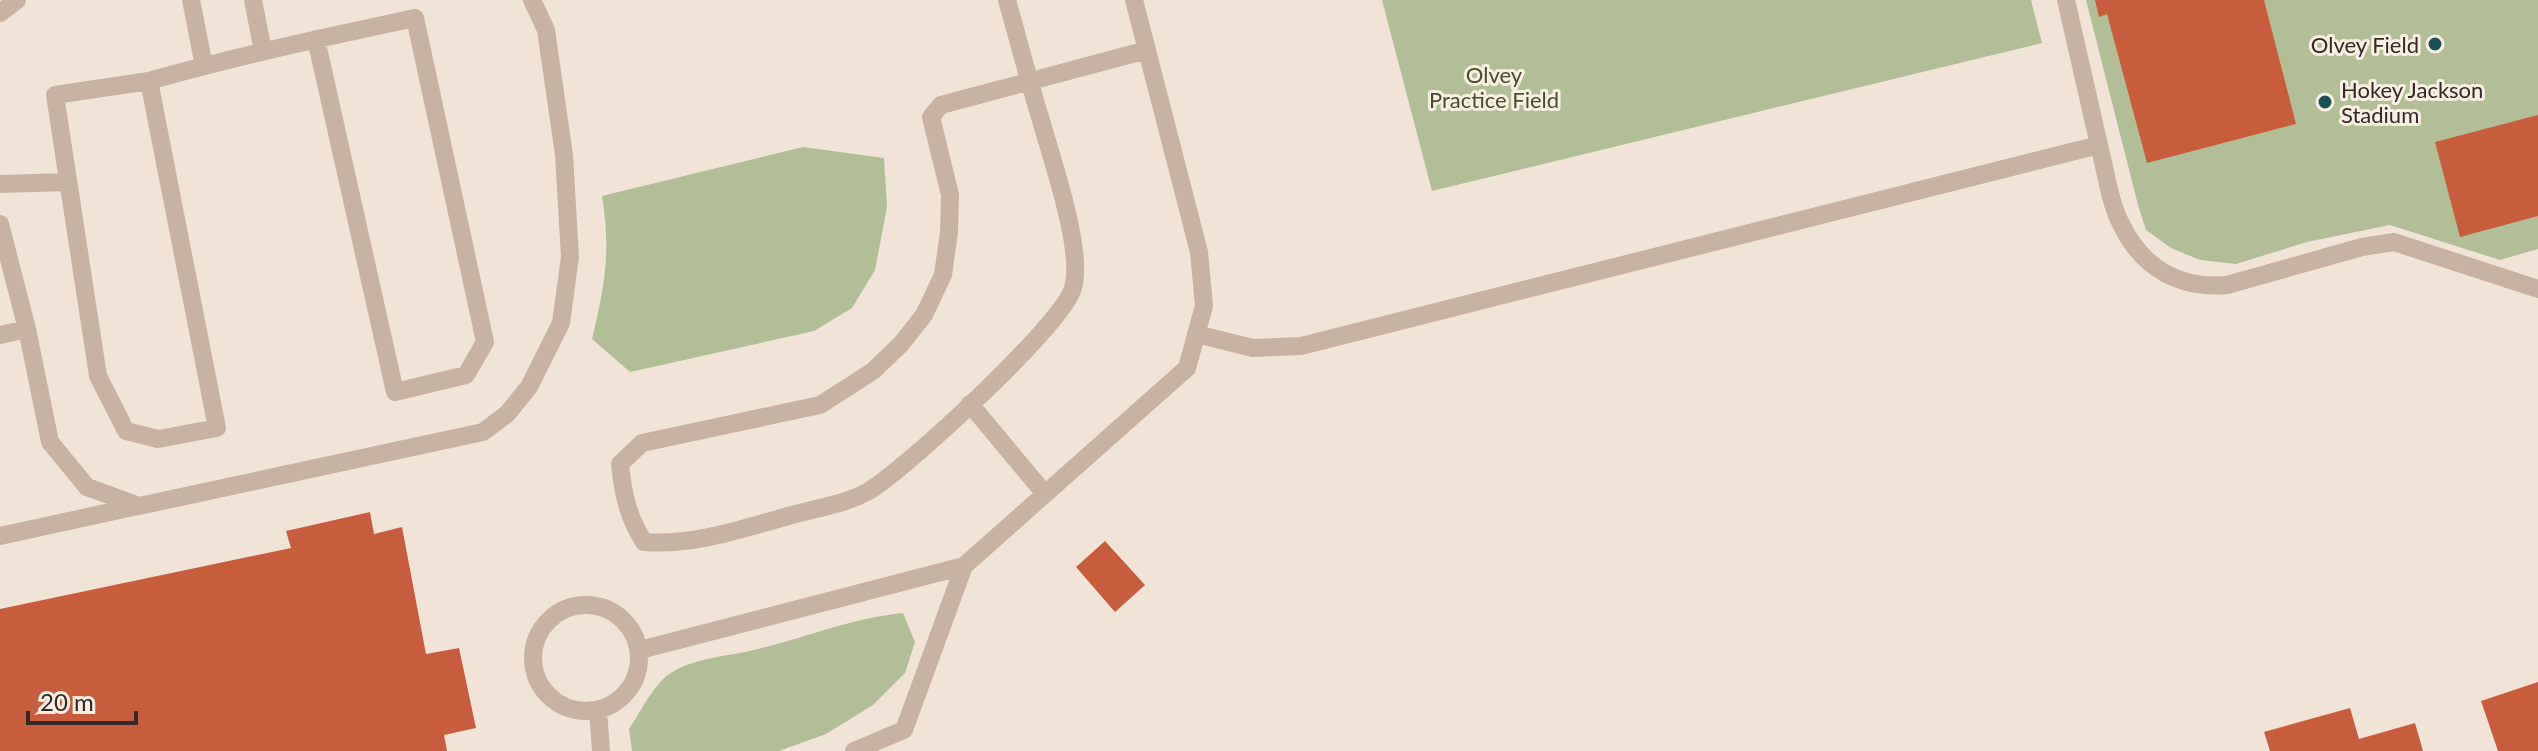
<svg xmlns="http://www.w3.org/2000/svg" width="2538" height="751" viewBox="0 0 2538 751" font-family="Lato,sans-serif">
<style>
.green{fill:#b2bf96}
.building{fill:#c75d3d}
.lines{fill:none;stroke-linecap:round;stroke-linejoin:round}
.lane{stroke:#c8b3a2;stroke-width:18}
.poi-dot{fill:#1a5154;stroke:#f9eee2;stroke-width:3}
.labels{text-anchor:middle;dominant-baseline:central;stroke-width:6;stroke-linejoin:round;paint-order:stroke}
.poi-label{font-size:22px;fill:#332925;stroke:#f9eee2;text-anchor:end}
.park-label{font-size:22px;fill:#435128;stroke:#f9eee2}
</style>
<rect width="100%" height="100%" fill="#f1e4d6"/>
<!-- green -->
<path class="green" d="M1382,0H2031L2042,43L1432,191Z
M2086,0H2538V249L2500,260L2390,225L2307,242L2236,264L2200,260L2171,248L2146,230L2138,205Z
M803,147L884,158L887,207L875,270L852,308L814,331L630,372L592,339C605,286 611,250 602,196Z
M903,613L915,642L905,673L873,705L826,734L779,751H632L629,729C642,710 654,682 674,671C699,657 731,656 758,649C807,637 853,618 903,613Z"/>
<!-- building -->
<path class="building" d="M2095,0H2264L2296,124L2147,163L2107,14L2099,17Z
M2538,115V216L2460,237L2435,142Z
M370,512L374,534L402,527L426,654L459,648L476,728L444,735L447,751H0V609L291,548L286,531Z
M1105,541L1145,585L1115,612L1076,567Z
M2538,682V751H2498L2481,701Z
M2350,708L2359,739L2415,723L2423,751H2270L2264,732Z"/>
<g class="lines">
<!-- lane -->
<path class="lane" d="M191,0L204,66
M253,0L263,51
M1007,0C1018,39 1028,78 1040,117C1051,157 1084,250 1073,288C1064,323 903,472 867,492C845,504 817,508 792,515C744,528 695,546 644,542C628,517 623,494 620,464L642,443L820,405L873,371L901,344L924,315L943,275L949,232L950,195L931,117L941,105L1147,50
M2066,0L2099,145
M0,13L17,0
M149,81L55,95L98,376L126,431L158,439L217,428L149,81C237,56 326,37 415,18L485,342L466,375L395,392L316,39
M0,184L68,182
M0,224L27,329L50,442L87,487L139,506L483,432L507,414L529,387L561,323L570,257L564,155L546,30L532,0
M1196,334L1253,348L1301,346L2099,145C2106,171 2109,201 2121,224C2142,268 2179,289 2227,285L2362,247L2394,242L2538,289
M0,335L27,329
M970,404L1045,494
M0,536L138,506
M533 658a53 53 0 1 1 106 0a53 53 0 1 1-106 0Z
M640,650L964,566L1187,368L1204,306L1199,252L1134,0
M598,710L601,751
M854,751L904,730L964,566"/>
</g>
<!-- markers -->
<g class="poi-dot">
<circle cx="2435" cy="44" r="8"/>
<circle cx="2325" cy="102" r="8"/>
</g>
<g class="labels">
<!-- poi labels -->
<g class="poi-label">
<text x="2419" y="44">Olvey Field</text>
<text x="2341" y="89" text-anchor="start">Hokey Jackson<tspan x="2341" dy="25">Stadium</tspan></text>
</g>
<!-- park labels -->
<g class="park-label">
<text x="1494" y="74">Olvey<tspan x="1494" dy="25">Practice Field</tspan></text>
</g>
</g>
<!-- scale -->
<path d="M28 711v12h108v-12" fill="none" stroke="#332925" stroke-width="4"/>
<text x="40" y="711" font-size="24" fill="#332925" stroke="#f9eee2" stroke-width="6" paint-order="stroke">20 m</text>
</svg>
